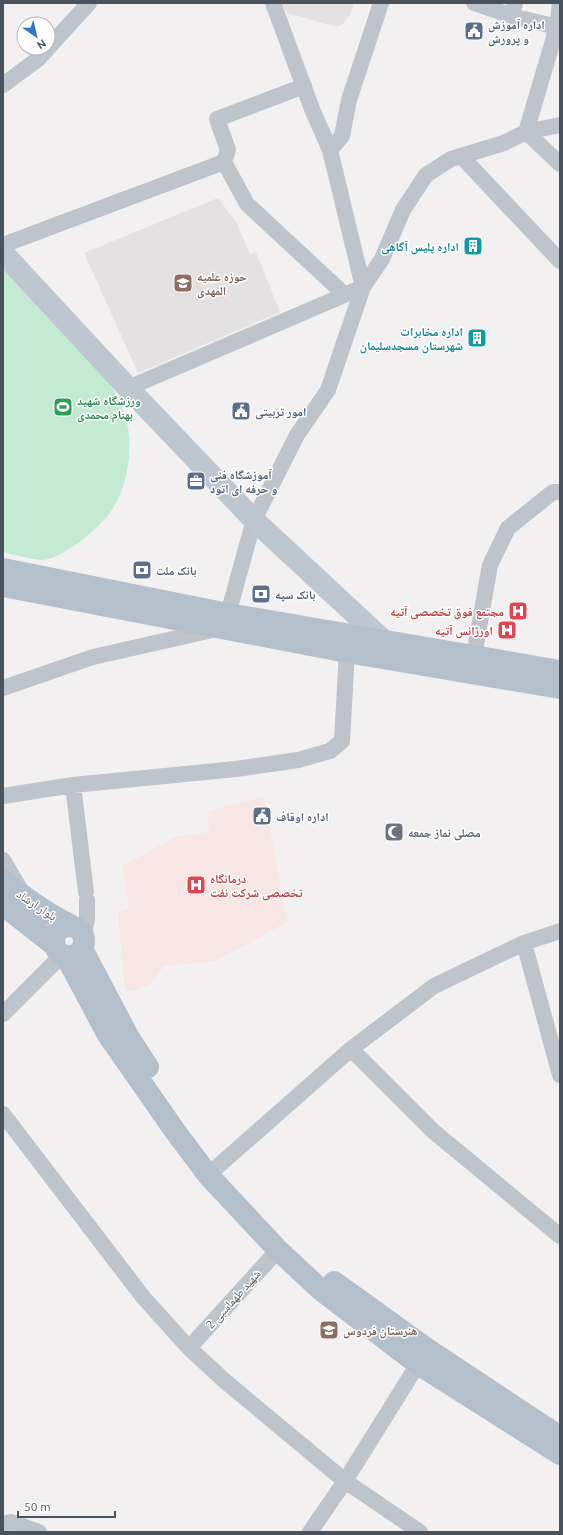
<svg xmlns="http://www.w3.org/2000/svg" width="563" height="1535" viewBox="0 0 563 1535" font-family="Ubuntu,'Noto Naskh Arabic',sans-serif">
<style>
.education{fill:#e3e1e1}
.medical{fill:#f8e6e4}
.green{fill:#c4ead3}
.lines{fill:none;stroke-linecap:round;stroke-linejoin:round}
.street{stroke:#bdc4cb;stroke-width:16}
.secondary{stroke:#bec6cf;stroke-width:22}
.primary{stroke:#b3bfcb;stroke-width:22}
.labels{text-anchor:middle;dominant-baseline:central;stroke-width:3;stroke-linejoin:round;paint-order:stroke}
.service-label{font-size:12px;font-weight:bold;fill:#4e5e75;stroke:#fff;text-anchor:start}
.culture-label{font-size:12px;font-weight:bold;fill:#0d838f;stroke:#fff;text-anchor:end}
.education-label{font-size:12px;font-weight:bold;fill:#785e54;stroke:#fff;text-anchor:start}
.leisure-label{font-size:12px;font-weight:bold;fill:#27864d;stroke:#fff;text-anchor:start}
.health-label{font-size:12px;font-weight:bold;fill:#be3a42;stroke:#fff;text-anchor:end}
.worship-label{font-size:12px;font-weight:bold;fill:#5b616d;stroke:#fff;text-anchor:start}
.street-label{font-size:12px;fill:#4a535b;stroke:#fff}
</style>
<rect width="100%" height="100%" fill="#f2f0f0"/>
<!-- education -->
<path class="education" d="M281,3H354L351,13L342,25L337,27L287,13Z
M218,198L236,222L250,254L256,252L280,312L138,373L84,253Z"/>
<!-- medical -->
<path class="medical" d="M264,797L287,922L216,961L164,966L150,984L136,990L125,991L118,912L129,909L122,866L176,837L209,832L208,812L229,805Z"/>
<!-- green -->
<path class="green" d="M3,261C23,284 44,306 64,329C103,372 140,408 127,471C123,491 115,510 100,524C89,536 58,560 42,560C29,559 15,555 3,552Z"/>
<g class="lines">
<!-- street -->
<path class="street" d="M273,3L312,109L330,150
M474,3L512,16
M515,3L512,16L557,27L560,3
M560,29L557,27L526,132L560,164
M48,48L89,3
M3,85L38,59L48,48
M461,156L560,261
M224,162L228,150L217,119L304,86
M3,245L224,162L247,204L344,294
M128,388L363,287L330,150L342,136L349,100L381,3
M228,614L254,520L297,435L328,390L363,287L382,259L403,210L426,175L451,159L504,143L526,132L560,125
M474,656L490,565L508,528L553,492H560
M3,688L93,657L217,629
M73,785L86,892
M3,796L73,785L236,769L298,760L330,751L342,741L347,652
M3,860L22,892
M83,936L87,919V900
M524,943L560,1075
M3,1014L62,955
M351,1049L433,1131L560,1236
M3,1114L143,1297L189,1348L226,1382L345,1481L420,1532
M208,1175L351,1049L434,986L524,943L560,931
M189,1348L278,1250
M3,1524L11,1522L39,1532
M310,1532L345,1481L418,1364"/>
<!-- secondary -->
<path class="secondary" d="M3,253L128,388L254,520L384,641"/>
<!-- primary -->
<path class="primary" d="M3,569L228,614L560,671
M3,586L347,652L560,688
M3,881C25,898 47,914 72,926
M3,905L53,944
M54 941a15 15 0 1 1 30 0a15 15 0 1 1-30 0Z
M82,949L129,1038L148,1067
M67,958L108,1035L175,1131L208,1175L278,1250L321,1290L418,1364L560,1454
M334,1282L427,1349L557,1435"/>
</g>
<!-- icons -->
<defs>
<symbol id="civic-square" viewBox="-11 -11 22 22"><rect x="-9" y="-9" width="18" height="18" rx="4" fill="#5c6f8a" stroke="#fff"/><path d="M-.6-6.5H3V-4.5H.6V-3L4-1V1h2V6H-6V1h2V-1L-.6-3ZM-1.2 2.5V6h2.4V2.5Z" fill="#fff"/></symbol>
<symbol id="building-square" viewBox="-11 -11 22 22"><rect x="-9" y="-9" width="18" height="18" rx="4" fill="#0f9aa8" stroke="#fff"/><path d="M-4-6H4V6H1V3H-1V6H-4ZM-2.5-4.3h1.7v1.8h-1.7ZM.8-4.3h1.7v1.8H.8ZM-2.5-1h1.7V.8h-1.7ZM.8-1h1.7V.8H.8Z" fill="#fff"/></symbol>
<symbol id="school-square" viewBox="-11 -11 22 22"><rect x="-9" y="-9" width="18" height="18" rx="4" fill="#8d6e63" stroke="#fff"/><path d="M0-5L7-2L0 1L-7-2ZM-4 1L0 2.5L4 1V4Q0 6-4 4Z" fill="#fff"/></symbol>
<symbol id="stadium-square" viewBox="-11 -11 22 22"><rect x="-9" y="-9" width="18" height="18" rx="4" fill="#2e9e5b" stroke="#fff"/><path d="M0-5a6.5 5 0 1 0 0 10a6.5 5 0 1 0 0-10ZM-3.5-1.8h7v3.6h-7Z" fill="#fff"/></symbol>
<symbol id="office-square" viewBox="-11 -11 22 22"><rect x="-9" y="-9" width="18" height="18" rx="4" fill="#5c6f8a" stroke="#fff"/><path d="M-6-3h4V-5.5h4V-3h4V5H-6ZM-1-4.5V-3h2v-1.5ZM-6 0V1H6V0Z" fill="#fff"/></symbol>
<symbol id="bank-square" viewBox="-11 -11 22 22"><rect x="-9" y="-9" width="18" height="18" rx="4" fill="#5c6f8a" stroke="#fff"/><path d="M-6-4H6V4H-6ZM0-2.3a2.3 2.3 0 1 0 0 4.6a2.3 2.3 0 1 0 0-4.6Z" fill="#fff"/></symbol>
<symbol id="hospital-square" viewBox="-11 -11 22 22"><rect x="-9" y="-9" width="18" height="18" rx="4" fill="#e0444e" stroke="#fff"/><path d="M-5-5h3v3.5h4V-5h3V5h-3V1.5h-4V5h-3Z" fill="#fff"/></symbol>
<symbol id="mosque-square" viewBox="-11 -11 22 22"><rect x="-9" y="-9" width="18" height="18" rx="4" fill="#6b7280" stroke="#fff"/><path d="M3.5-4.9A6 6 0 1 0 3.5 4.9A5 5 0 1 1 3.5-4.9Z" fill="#fff"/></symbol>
</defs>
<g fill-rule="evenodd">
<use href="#civic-square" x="463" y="20" width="22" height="22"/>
<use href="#building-square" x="462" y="235" width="22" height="22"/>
<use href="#school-square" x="172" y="272" width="22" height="22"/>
<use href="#building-square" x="466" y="327" width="22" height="22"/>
<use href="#stadium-square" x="52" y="396" width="22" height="22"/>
<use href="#civic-square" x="230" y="400" width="22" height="22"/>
<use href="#office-square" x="185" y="470" width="22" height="22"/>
<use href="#bank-square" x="131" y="559" width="22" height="22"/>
<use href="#bank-square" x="250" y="583" width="22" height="22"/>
<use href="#hospital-square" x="507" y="600" width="22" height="22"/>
<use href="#hospital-square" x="496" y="619" width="22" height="22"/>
<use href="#civic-square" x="251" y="805" width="22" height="22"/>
<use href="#mosque-square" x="383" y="821" width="22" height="22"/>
<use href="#hospital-square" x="185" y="874" width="22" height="22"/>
<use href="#school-square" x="318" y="1319" width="22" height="22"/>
</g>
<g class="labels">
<!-- service labels -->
<g class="service-label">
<text x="488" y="24">اداره آموزش<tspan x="488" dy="14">و پرورش</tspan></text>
<text x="255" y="411">امور تربیتی</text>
<text x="210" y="474">آموزشگاه فنی<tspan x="210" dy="14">و حرفه ای اتود</tspan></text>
<text x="156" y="570">بانک ملت</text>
<text x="275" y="594">بانک سپه</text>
<text x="276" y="816">اداره اوقاف</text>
</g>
<!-- culture labels -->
<g class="culture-label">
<text x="459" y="246">اداره پلیس آگاهی</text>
<text x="463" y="331">اداره مخابرات<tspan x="463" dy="14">شهرستان مسجدسلیمان</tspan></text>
</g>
<!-- education labels -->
<g class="education-label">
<text x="197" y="276">حوزه علمیه<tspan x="197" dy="14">المهدی</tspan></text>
<text x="343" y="1330">هنرستان فردوس</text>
</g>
<!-- leisure labels -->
<g class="leisure-label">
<text x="77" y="400">ورزشگاه شهید<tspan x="77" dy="14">بهنام محمدی</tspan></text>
</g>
<!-- health labels -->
<g class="health-label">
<text x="504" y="611">مجتمع فوق تخصصی آتیه</text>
<text x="493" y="630">اورژانس آتیه</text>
<text x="210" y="878" text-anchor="start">درمانگاه<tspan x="210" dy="14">تخصصی شرکت نفت</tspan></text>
</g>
<!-- worship labels -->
<g class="worship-label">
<text x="408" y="832">مصلی نماز جمعه</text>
</g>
<!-- street labels -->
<g class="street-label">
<text transform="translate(37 905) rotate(34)">بلوار ارشاد</text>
<text transform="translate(233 1299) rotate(-48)">شهید طهماسبی 2</text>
</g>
</g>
<!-- border -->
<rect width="563" height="1535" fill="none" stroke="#4a535b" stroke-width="8"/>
<!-- north arrow -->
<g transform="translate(36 36) rotate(146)"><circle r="19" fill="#ffffff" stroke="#b7babd"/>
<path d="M0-3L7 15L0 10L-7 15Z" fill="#3074cc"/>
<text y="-6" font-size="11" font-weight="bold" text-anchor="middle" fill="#4a535b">N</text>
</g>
<!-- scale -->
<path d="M18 1511v6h97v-6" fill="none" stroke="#4a535b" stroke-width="2"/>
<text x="24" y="1511" font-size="12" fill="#4a535b" stroke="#ffffff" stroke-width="3" paint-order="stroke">50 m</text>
</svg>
